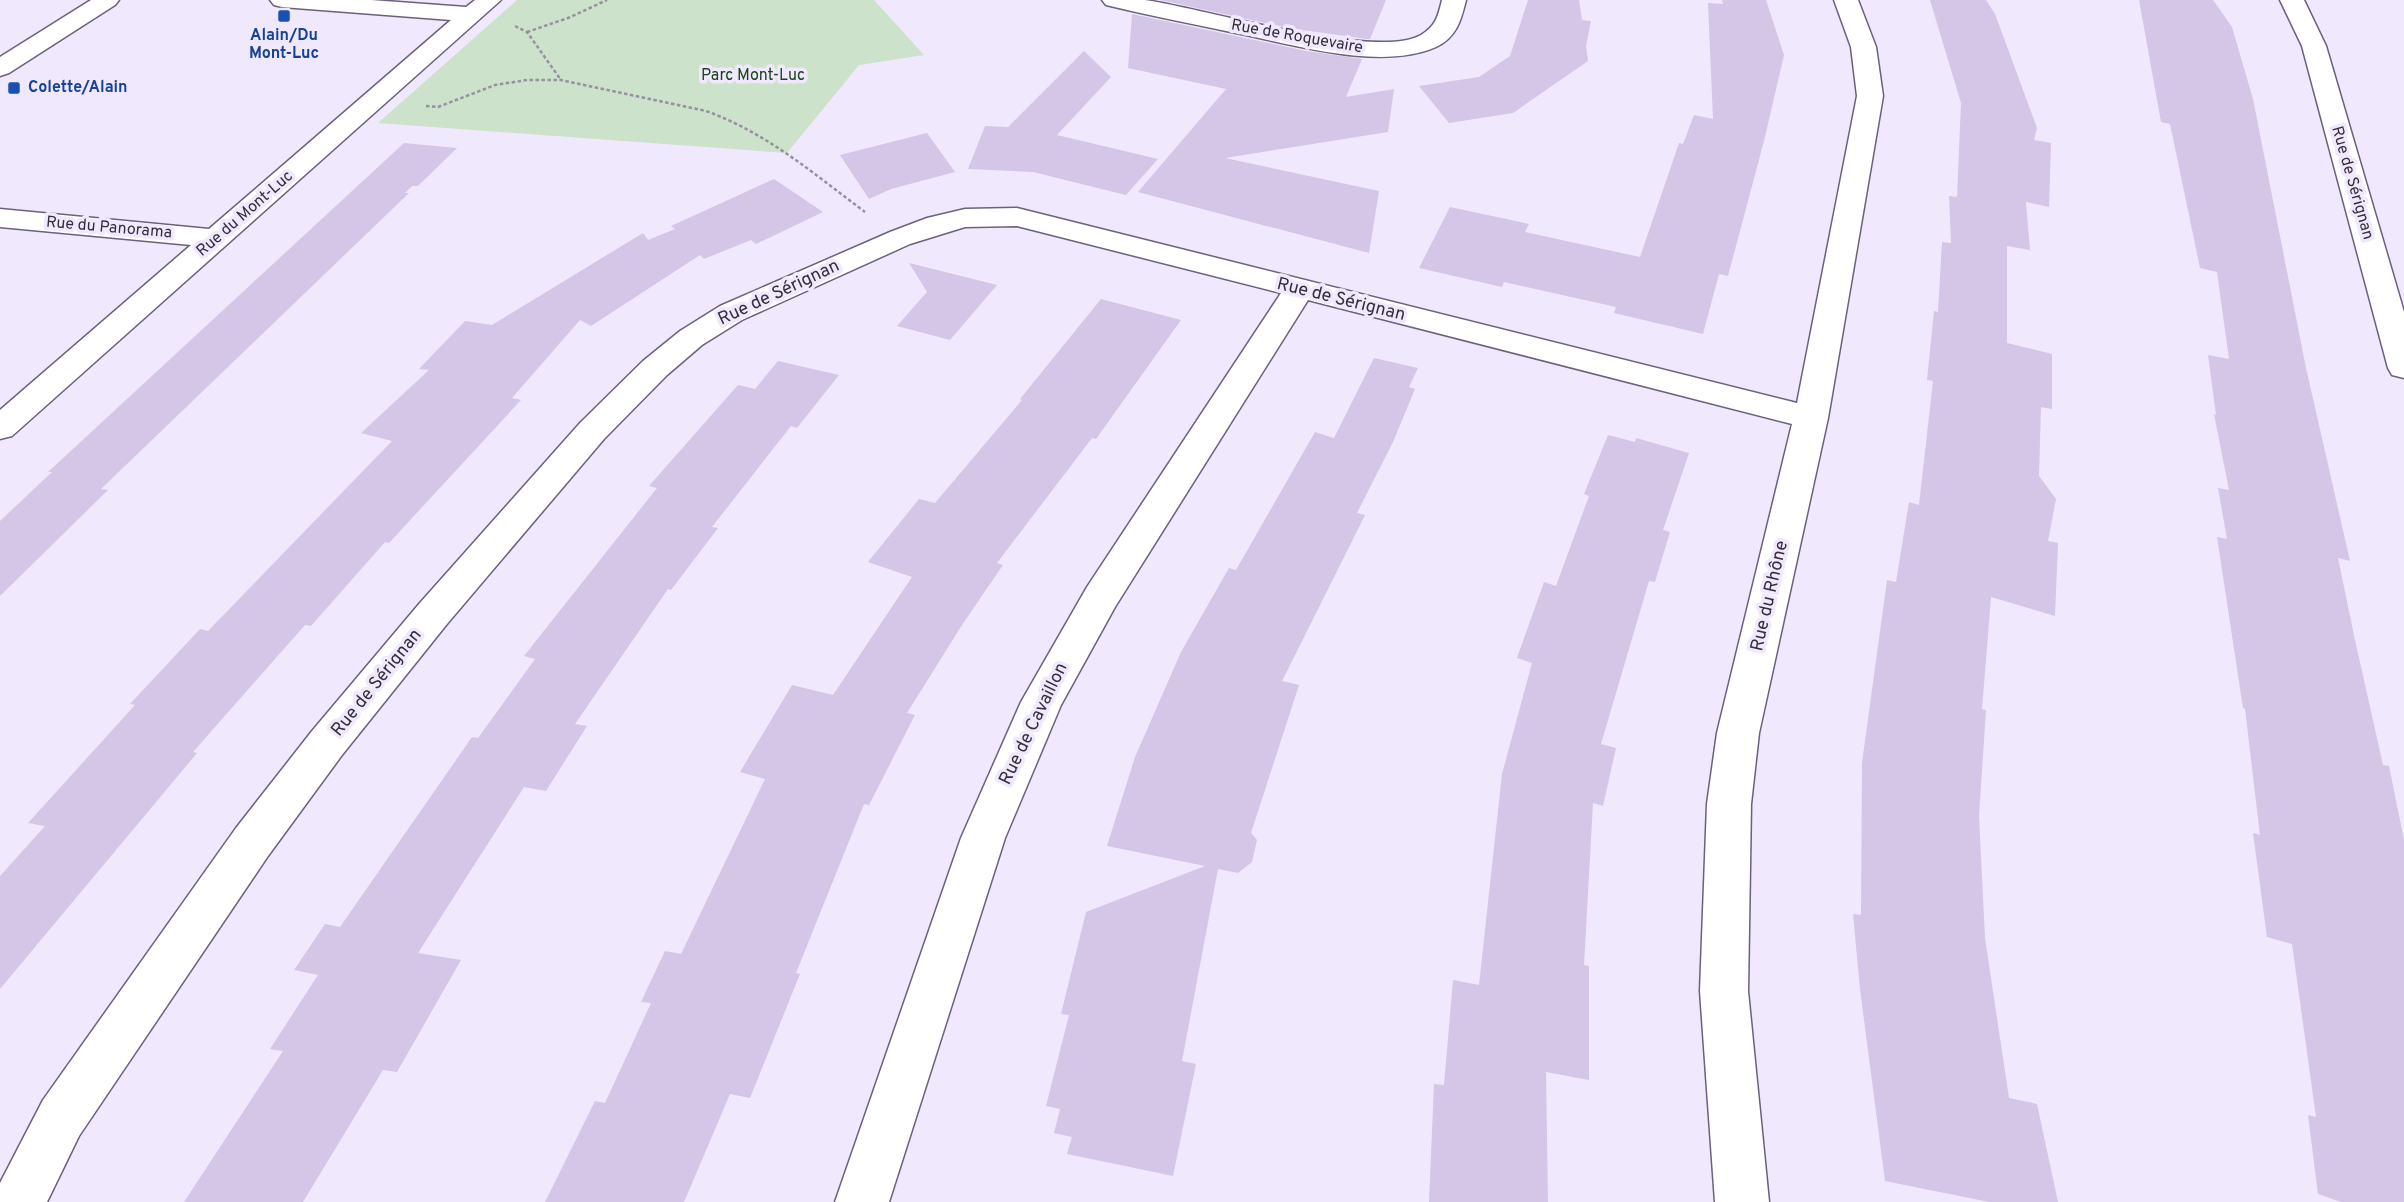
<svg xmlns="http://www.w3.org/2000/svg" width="2404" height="1202" viewBox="0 0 2404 1202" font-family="Overpass,sans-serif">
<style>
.green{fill:#cce2ca}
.building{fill:#d4c6e6}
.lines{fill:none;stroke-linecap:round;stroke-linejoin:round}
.minor-casing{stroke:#6c607c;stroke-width:3}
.path{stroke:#9790a0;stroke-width:2.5;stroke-dasharray:3.5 2.5;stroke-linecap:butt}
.minor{fill:#fff;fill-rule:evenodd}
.transit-dot{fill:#1a4fb4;stroke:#f0e8fc;stroke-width:2.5}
.labels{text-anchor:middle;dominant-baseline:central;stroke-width:7;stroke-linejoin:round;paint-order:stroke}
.far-transit-label{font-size:16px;font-weight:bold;fill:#164399;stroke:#f0e8fc}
.far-street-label{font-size:16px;fill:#342e3b;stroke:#f0e8fc}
.far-park-label{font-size:16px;fill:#1a4317;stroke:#f0e8fc}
.street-label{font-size:18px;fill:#342e3b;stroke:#f0e8fc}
</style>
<rect width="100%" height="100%" fill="#f0e8fc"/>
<!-- green -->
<path class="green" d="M517,0H874L924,55L859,65L787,153L378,123Z"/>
<!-- building -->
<path class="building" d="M1160,0H1386L1370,39H1367L1288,28Z
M1528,0H1579L1582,20L1591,21L1586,46L1588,61L1513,113L1449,123L1419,86L1479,77L1510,56Z
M1722,0H1766L1784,55L1764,141L1728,276L1719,274L1703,334L1614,313L1616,307L1504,282L1502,287L1419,268L1450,207L1529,224L1525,232L1640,257L1679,143L1683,144L1694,115L1713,119L1708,3L1723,4Z
M1930,0H1986L1995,14L2037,128L2034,140L2051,143L2049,207L2026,202L2030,250L2007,246V343L2052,354V409L2041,407L2039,476L2056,499L2048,541L2058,543L2055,616L1991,597L1982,709L1986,710L1979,816L1985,938L2009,1098L2037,1104L2058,1202H1989L1885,1181L1860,989L1853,914L1861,915L1862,763L1887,580L1896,582L1909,502L1919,505L1933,381L1927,380L1934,311L1938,312L1942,242L1951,243L1949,196L1957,197L1961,103Z
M2139,0H2213L2232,27L2253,99L2306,368L2350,561L2338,558L2355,640L2383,765L2389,766L2404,840V1202H2341L2318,1194L2308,1115L2316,1117L2292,944L2267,937L2253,833L2260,835L2245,709L2243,708L2217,537L2227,539L2218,488L2229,490L2214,414L2216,415L2208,355L2229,359L2217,272L2200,268L2170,124L2161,122Z
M1132,14L1306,51L1362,59L1346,97L1394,89L1388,132L1225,158L1379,191L1369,253L1138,192L1226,89L1128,68Z
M1084,51L1111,77L1057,135L1158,159L1126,195L1033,172L968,169L985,126L1008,127Z
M927,133L955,172L891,189L869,199L840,155Z
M404,143L457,148L418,186H412L405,193H409L101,489L108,490L0,596V521L52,472H48Z
M774,179L823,212L756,244L751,240L704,259L700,255L591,326L580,320L512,398L521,400L389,543L385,542L311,626L305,625L193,752L197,753L0,989V876L45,826L28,823L135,705L130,704L200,629L208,631L392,441L361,433L429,370L419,369L465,321L492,325L643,233L648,240L675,229L671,226Z
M909,263L997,285L950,340L897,326L927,292Z
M1101,299L1181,320L1096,439L1092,438L997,563L1003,565L962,625L907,713L915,715L869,805L864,804L796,973L800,974L750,1098L730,1094L684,1202H545L595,1101L605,1103L651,1003L641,1002L665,951L681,954L765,779L740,772L792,685L833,695L912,577L868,562L919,499L935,503L1022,400L1020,399Z
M1374,358L1418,368L1409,387L1415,389L1393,442L1357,513L1365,515L1282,681L1299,685L1251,833L1257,840L1252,862L1238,873L1218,869L1182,1061L1196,1064L1173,1176L1067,1154L1072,1137L1054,1133L1060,1109L1046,1106L1069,1015L1061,1014L1086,912L1205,866L1107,846L1135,757L1181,652L1229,568L1236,570L1315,432L1334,438Z
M778,361L839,375L797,428L791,426L712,527L718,528L671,590L668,589L575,724L587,726L546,791L524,787L418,953L461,960L397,1072L383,1070L303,1202H184L283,1051L270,1049L318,975L294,970L325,924L340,927L472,737L478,738L535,659L524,656L657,488L649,486L738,385L755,389Z
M1608,435L1635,442L1636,438L1689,453L1663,530L1670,532L1655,582L1649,581L1601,744L1616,748L1603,806L1593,803L1584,965L1589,966V1080L1546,1072L1548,1202H1429L1434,1084L1444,1085L1453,980L1479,985L1502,774L1532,663L1517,658L1544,582L1556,586L1589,496L1584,494Z"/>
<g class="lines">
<defs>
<path id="minor" d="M91,0H119L115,5L9,73L0,76V57Z
M270,0H371L466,7L475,0H501L12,436L0,439V410L191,245L0,227V209L209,229L451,20L282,7L274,5Z
M1102,0C1116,0 1132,0 1145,0C1203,8 1375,61 1421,35C1436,26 1438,16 1442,0H1466C1461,20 1457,37 1436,47C1380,72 1288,43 1231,32C1189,23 1147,15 1106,5Z
M1834,0H1858L1876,47L1883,96L1828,418L1759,733L1751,804L1748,991L1769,1202H1715L1700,991L1707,804L1717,733L1792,424L1308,300L1115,607L1061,705L1005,838L889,1202H835L961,838L1021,702L1087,587L1281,293L1017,226L965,227L910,244L742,320L702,345L667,375L604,439L447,624L342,755L268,856L79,1136L47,1202H0V1183L43,1100L236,828L312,731L419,604L580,423L643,361L680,331L720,306L890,232L927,218L965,209L1017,208L1797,403L1857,96L1851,47Z
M2280,0H2304L2326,46L2404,312V378L2392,375L2388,368L2302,46Z"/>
</defs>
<!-- minor casing -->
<use href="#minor" class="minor-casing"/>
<!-- path -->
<path class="path" d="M515,26L527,32L561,80
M527,32L568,18L607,0
M426,106L438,107L495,85L527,80H561L706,111C767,133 814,174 865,212"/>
<!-- minor -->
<use href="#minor" class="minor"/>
</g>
<!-- markers -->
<g class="transit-dot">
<rect x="277" y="9" width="14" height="14" rx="3.5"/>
<rect x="7" y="81" width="14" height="14" rx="3.5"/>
</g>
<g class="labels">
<!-- far-transit labels -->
<g class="far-transit-label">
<text x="284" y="36">Alain/Du<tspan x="284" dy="18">Mont-Luc</tspan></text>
<text x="28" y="88" text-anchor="start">Colette/Alain</text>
</g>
<!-- far-street labels -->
<g class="far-street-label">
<text transform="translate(1297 37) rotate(10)">Rue de Roquevaire</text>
<text transform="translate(2352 183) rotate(74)">Rue de Sérignan</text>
<text transform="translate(245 214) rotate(-41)">Rue du Mont-Luc</text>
<text transform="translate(109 228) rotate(5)">Rue du Panorama</text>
</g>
<!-- far-park labels -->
<g class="far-park-label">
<text x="753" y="76">Parc Mont-Luc</text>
</g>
<!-- street labels -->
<g class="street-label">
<text transform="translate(779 293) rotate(-25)">Rue de Sérignan</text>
<text transform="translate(1341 300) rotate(14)">Rue de Sérignan</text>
<text transform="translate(1770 596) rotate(-77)">Rue du Rhône</text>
<text transform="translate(377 683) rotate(-51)">Rue de Sérignan</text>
<text transform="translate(1034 724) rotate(-64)">Rue de Cavaillon</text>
</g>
</g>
</svg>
